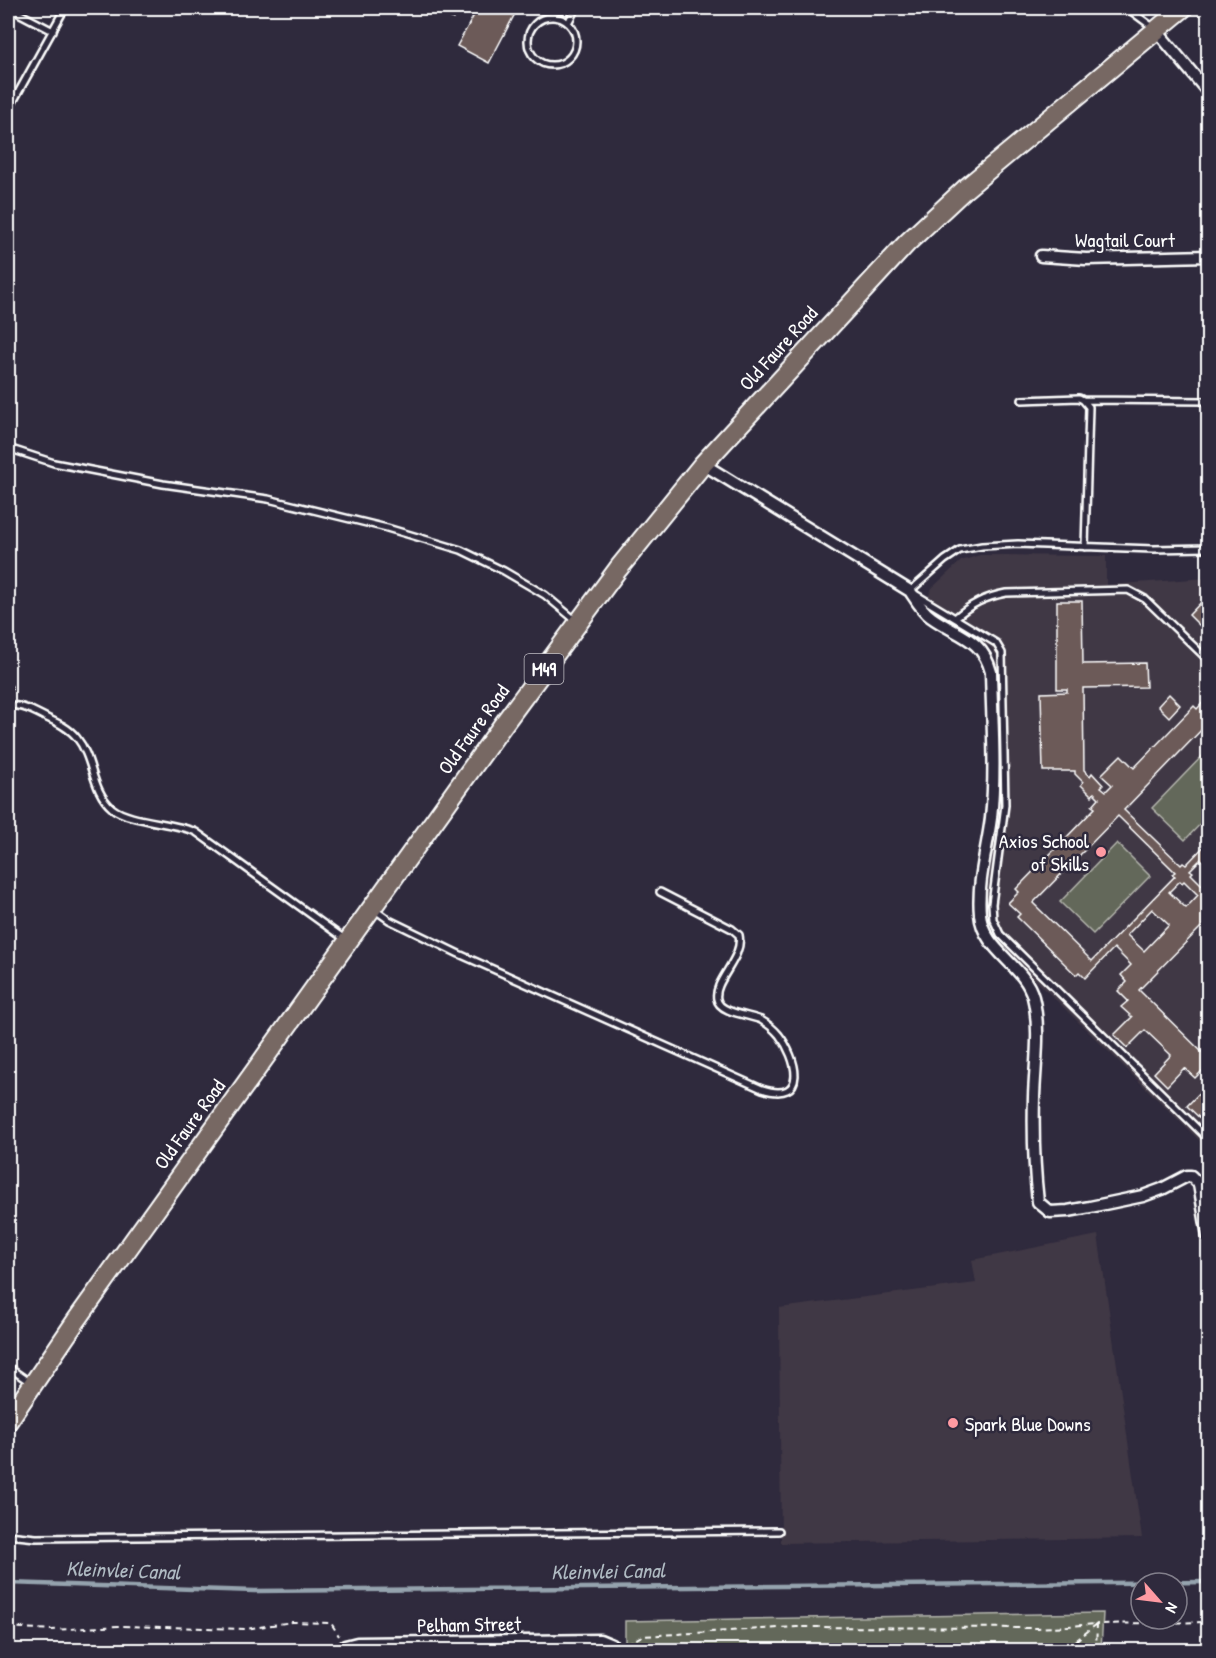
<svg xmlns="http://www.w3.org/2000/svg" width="1216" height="1658" viewBox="0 0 1216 1658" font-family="'Patrick Hand',sans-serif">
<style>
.built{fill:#413845}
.green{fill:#64685a;stroke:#b2b4ac;stroke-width:1.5}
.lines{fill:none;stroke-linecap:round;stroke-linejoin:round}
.stream{stroke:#95a3ae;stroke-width:4.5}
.building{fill:#6c5a59;stroke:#fff;stroke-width:1.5;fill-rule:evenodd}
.service-casing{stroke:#fff;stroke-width:10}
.minor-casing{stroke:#fff;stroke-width:15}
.primary-casing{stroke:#fff;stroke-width:22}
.path{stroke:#fff;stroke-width:2;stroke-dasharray:6 4.5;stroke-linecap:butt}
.service{stroke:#2f2a3d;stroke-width:5}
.minor{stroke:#2f2a3d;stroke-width:10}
.primary{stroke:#776864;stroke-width:18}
.poi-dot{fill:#ff9aa2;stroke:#2f2a3d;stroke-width:2}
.labels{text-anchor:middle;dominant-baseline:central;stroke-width:5;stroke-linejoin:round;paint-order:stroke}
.shield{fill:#2f2a3d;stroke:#c1bfc5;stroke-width:1.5}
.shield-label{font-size:18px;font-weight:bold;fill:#fff}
.street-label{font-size:20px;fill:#fff;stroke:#2f2a3d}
.poi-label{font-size:20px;fill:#fff;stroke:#2f2a3d;text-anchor:end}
.water-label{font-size:21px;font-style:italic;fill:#afbac2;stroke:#2f2a3d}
</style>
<rect width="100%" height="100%" fill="#2f2a3d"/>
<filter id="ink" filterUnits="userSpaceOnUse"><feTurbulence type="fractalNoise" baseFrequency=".0167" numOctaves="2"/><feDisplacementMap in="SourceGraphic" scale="12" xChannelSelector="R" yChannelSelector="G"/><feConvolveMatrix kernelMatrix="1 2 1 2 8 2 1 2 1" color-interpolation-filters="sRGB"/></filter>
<g filter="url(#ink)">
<!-- built -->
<path class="built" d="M980,555L1106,556V585L1208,578V1149L1004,949L990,928L986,909V899L999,804L996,656L990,647L931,610L935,602L928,597L932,588L961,561Z
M1098,1235L1142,1538L781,1543L779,1308L976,1283L972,1260Z"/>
<!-- green -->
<path class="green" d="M1208,750V816L1185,840L1152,808Z
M1117,843L1150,876L1093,934L1060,902Z
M1103,1613L1101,1650H625V1621Z"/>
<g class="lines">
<!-- stream -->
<path class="stream" d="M8,1583L255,1591L1208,1582"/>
</g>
<!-- building -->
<path class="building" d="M434,8H459L453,19Z
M478,8H518L489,63L457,46Z
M1208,595V634L1189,615Z
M1057,601H1082L1083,664L1145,663L1146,687L1083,688L1084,770L1090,776L1092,773L1103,785L1101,787L1106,791L1112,785L1101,775L1121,755L1134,768L1194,706L1197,709L1208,697V723L1124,810L1181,865L1183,863L1186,865L1208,842V866L1201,859L1190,870L1193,872L1191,874L1205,888L1208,885V920L1139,990L1208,1058V1067L1207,1066L1195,1078L1184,1068L1167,1086L1154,1073L1171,1055L1145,1030L1127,1048L1114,1035L1132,1017L1121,1007L1128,1001L1118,991L1127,982L1121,975L1131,965L1114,948L1085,978L1079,972L1076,975L1017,917L1020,914L1008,903L1019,892L1016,889L1095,808L1092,806L1099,798L1094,793L1092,796L1081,785L1083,782L1075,774V771H1043L1041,693L1067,692V689H1057ZM1118,816L1175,872L1172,874L1175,876L1092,961L1033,903ZM1180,881L1182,883L1184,881L1198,895L1186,908L1169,892ZM1152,909L1169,925L1144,951L1127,935Z
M1169,694L1180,705L1169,717L1158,706Z
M1208,1084V1122L1206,1124L1187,1106Z"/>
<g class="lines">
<defs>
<path id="service" d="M9,8L53,31
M1127,8L1154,28
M528 41a24 24 0 1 1 48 0a24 24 0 1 1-48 0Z
M568,23L576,8
M8,111L65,8
M1022,400L1079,398L1083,400L1089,407L1085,547
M1083,400L1208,401
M8,448L54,463L163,484L268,499L387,528L461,550L504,571L545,595L575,620
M1208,548L1153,549L1018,544L982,546L960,550L945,560L910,591L996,643L1002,653L1005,805L992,904L993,919L1000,934L1208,1139
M955,618C971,604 985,597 1006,593L1128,590L1145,599L1208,660
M8,690V688
M8,705C22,705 34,711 47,718C58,723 69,728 77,738C94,759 91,790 112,808C129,822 173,822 196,832L346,940
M375,910L389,920L459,954L762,1089C809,1104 797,1058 779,1035C774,1029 768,1024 761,1020C750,1015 719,1013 717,999C713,981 744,958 739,935L732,929L660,892
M8,1367L31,1383
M8,1535L36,1538L779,1531"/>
<path id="minor" d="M1156,30L1208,92
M1041,256L1086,259L1208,256
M703,464L910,591C916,600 922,611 931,617C957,636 982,637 991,672C992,720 996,770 991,818C987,850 977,882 980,914C983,951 1024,964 1033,997C1041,1029 1035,1064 1034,1097C1033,1132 1034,1167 1038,1202L1050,1212L1068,1211L1090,1207L1143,1196L1162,1189L1187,1176H1191L1199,1184L1208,1236
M341,1650L345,1646L357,1643L600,1640L612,1645L617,1650"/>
<path id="primary" d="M8,1421L76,1321L505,722L618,569L703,464L907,243L965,189L1183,8"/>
</defs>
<!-- service casing -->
<use href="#service" class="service-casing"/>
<!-- minor casing -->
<use href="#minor" class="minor-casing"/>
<!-- primary casing -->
<use href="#primary" class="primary-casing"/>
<!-- path -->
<path class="path" d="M8,1627L52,1630L119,1626L246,1629L292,1622L331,1623L339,1636
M627,1644L642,1636L797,1627L1038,1628L1097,1624L1064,1650
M1096,1650L1097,1624L1208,1622"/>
<!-- service -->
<use href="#service" class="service"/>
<!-- minor -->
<use href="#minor" class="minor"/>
<!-- primary -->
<use href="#primary" class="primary"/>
</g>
</g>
<!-- markers -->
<g class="poi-dot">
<circle cx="1101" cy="852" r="6"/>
<circle cx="953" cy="1423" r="6"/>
</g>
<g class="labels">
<!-- shield labels -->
<rect class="shield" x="524.5" y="654" width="39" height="30" rx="4.5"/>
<g class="shield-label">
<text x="544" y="669">M49</text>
</g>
<!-- street labels -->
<g class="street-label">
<text x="1125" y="239">Wagtail Court</text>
<text transform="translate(778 348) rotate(-48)">Old Faure Road</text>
<text transform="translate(473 729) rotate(-54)">Old Faure Road</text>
<text transform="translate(189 1124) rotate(-54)">Old Faure Road</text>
<text transform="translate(469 1624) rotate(-1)">Pelham Street</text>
</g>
<!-- poi labels -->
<g class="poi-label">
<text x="1089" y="840">Axios School<tspan x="1089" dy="23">of Skills</tspan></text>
<text x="965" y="1423" text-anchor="start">Spark Blue Downs</text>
</g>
<!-- water labels -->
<g class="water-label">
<text transform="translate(123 1570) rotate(2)">Kleinvlei Canal</text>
<text transform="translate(608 1571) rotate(-1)">Kleinvlei Canal</text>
</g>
</g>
<!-- margin -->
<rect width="1216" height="1658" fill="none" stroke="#2f2a3d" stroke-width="30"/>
<rect x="15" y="15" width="1186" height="1628" fill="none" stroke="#fff" stroke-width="2" filter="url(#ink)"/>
<!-- north arrow -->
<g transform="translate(1159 1601) rotate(118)"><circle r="28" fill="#2f2a3d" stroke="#827f8b" stroke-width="1.5"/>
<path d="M0-4.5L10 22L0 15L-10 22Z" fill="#ff9aa2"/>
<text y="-9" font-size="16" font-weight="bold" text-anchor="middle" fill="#ffffff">N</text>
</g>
</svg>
